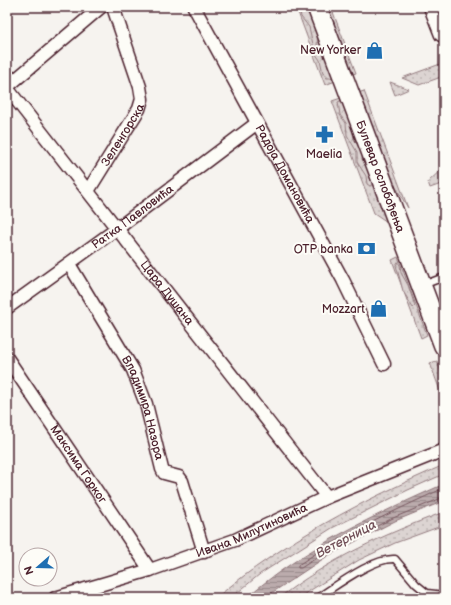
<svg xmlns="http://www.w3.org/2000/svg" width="451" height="605" viewBox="0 0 451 605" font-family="'Balsamiq Sans',sans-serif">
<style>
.grass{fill:url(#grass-dots);stroke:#937a7e}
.forest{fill:url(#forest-crowns);stroke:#937a7e}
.water{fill:url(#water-rules);stroke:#8e7378}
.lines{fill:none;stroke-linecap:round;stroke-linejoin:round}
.shore{stroke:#77575f;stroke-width:1}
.lane-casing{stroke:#4a1f2b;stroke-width:9}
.street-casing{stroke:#4a1f2b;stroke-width:15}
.primary-casing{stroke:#4a1f2b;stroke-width:22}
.lane{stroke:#fdfcf7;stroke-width:6}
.street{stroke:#fdfcf7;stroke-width:12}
.primary{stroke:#fdfcf7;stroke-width:19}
.labels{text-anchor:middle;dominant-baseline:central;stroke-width:4;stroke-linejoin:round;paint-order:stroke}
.poi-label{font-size:12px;fill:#4a1f2b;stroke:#fdfcf7;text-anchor:end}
.street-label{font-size:12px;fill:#4a1f2b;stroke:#fdfcf7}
.water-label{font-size:13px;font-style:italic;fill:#725058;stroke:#fdfcf7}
</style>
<defs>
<pattern id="grass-dots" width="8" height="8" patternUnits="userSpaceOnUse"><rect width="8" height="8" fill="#dcd4d2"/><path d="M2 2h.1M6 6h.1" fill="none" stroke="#beb6b4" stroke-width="1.8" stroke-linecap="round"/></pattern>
<pattern id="forest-crowns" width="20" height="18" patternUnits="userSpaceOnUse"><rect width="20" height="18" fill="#dcd4d2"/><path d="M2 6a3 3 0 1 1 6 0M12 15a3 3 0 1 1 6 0" fill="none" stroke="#beb6b4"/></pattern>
<pattern id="water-rules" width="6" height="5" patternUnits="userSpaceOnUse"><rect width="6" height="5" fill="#bbabac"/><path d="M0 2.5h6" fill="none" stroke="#9a8b8c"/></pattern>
</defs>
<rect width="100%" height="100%" fill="#f6f3ef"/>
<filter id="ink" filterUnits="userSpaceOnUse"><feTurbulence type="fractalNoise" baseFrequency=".025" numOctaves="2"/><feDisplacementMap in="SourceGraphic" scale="8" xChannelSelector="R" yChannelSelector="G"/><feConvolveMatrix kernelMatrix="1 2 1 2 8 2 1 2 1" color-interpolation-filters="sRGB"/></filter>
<g filter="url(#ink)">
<!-- grass -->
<path class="grass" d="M296,7H310L338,80L325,85Z
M325,7H331L356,73L351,75Z
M443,63L444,76L419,85L402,78Z
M390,82L409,89L395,95Z
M364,91L408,208L389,176L358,93Z
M344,97L393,226L374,213L332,101Z
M444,167V183L430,188L428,182Z
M398,257L427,335L421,338L392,260Z
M437,361L444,380V402L430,363Z
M444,465V474L408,490L332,528L260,574L231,598H216C284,541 363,500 444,465Z
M444,512V525L395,543L359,560L298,598H279C329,559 385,534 444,512Z"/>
<!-- forest -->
<path class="forest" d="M299,7H307C308,14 311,16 313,21C317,28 318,38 317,46L324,49L328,66L333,76L331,78H327L323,73L320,60L315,53L309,27L301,17Z
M342,100L352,126L354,139L363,154L362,159L372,177L373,184L370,186L367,184L366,176L357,162V152L347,135L346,123L340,115L338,102Z
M398,262L400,265L401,273L408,285L415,306L413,308L403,291L396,265Z"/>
<!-- water -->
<path class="water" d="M444,484V501L395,521L329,555L264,598H246C304,548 375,515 444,484Z"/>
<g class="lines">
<!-- shore -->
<path class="shore" d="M444,488C394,511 344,534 298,565V568H301L327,551L393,518L444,497"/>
<defs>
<path id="lane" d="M423,285L444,277
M317,598C336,586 374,557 395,559L416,584L427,593L444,595"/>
<g id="street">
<path id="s1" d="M194,7L343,280L384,364"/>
<path d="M430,7L441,35"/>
<path d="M7,87L101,7"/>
<path id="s2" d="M7,88L327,497"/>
<path id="s3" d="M88,191L139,109L142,99L140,87L113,7"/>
<path id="s4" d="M69,264L133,370L146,404L162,469L164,473L179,477L182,481L204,552"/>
<path id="s5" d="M7,308L118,228L257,123"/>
<path id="s6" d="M7,358L150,570"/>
<path id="s7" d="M55,598L150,570L235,540L327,497L444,450"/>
</g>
<g id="primary">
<path id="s8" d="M317,7L444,346"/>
</g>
</defs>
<!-- lane casing -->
<use href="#lane" class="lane-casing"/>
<!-- street casing -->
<use href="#street" class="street-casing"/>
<!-- primary casing -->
<use href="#primary" class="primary-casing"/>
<!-- lane -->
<use href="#lane" class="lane"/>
<!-- street -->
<use href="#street" class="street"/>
<!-- primary -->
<use href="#primary" class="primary"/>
</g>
</g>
<!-- icons -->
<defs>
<symbol id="shop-bare" viewBox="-9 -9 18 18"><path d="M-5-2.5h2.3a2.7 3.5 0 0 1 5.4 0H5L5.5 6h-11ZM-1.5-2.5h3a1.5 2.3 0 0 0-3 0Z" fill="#1f6fb2" stroke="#fdfcf7" stroke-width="2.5" paint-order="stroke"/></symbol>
<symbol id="pharmacy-bare" viewBox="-9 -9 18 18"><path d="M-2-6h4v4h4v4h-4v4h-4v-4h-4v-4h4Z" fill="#1f6fb2" stroke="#fdfcf7" stroke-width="2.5" paint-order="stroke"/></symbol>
<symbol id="bank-bare" viewBox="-9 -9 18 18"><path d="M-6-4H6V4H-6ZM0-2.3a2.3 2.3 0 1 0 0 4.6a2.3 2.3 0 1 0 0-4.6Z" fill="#1f6fb2" stroke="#fdfcf7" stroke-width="2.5" paint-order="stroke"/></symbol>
</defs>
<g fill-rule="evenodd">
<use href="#shop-bare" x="362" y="38" width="25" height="25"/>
<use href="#pharmacy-bare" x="312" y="122" width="25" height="25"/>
<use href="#bank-bare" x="354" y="236" width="25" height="25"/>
<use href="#shop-bare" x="366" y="296" width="25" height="25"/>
</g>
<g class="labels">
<!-- poi labels -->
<g class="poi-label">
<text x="361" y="50">New Yorker</text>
<text x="324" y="154" text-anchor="middle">Maelia</text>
<text x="353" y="249">OTP banka</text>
<text x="365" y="309">Mozzart</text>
</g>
<!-- street labels -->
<g class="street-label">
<text stroke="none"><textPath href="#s3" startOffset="66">Зеленгорска</textPath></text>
<text stroke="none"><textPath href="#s1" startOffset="190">Радоја Домановића</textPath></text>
<text stroke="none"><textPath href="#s8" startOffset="181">Булевар ослобођења</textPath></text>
<text stroke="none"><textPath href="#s5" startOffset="155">Ратка Павловића</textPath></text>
<text stroke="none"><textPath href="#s2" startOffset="260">Цара Душана</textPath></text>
<text stroke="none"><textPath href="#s4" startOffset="163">Владимира Назора</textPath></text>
<text stroke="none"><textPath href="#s6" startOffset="128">Максима Горког</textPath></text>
<text stroke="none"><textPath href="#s7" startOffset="208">Ивана Милутиновића</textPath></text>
</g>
<!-- water labels -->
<g class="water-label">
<text transform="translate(346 539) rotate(-28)">Ветерница</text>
</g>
</g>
<!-- margin -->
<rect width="451" height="605" fill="none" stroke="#fdfcf7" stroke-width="24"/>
<rect x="12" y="12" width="427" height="581" fill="none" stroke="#4a1f2b" stroke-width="1.5" filter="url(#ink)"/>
<!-- north arrow -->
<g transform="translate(38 567) rotate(250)"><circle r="19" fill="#fdfcf7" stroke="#b5a4a5"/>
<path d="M0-3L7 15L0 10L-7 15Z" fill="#1f6fb2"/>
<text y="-6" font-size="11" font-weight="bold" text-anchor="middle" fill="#4a1f2b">N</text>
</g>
</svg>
